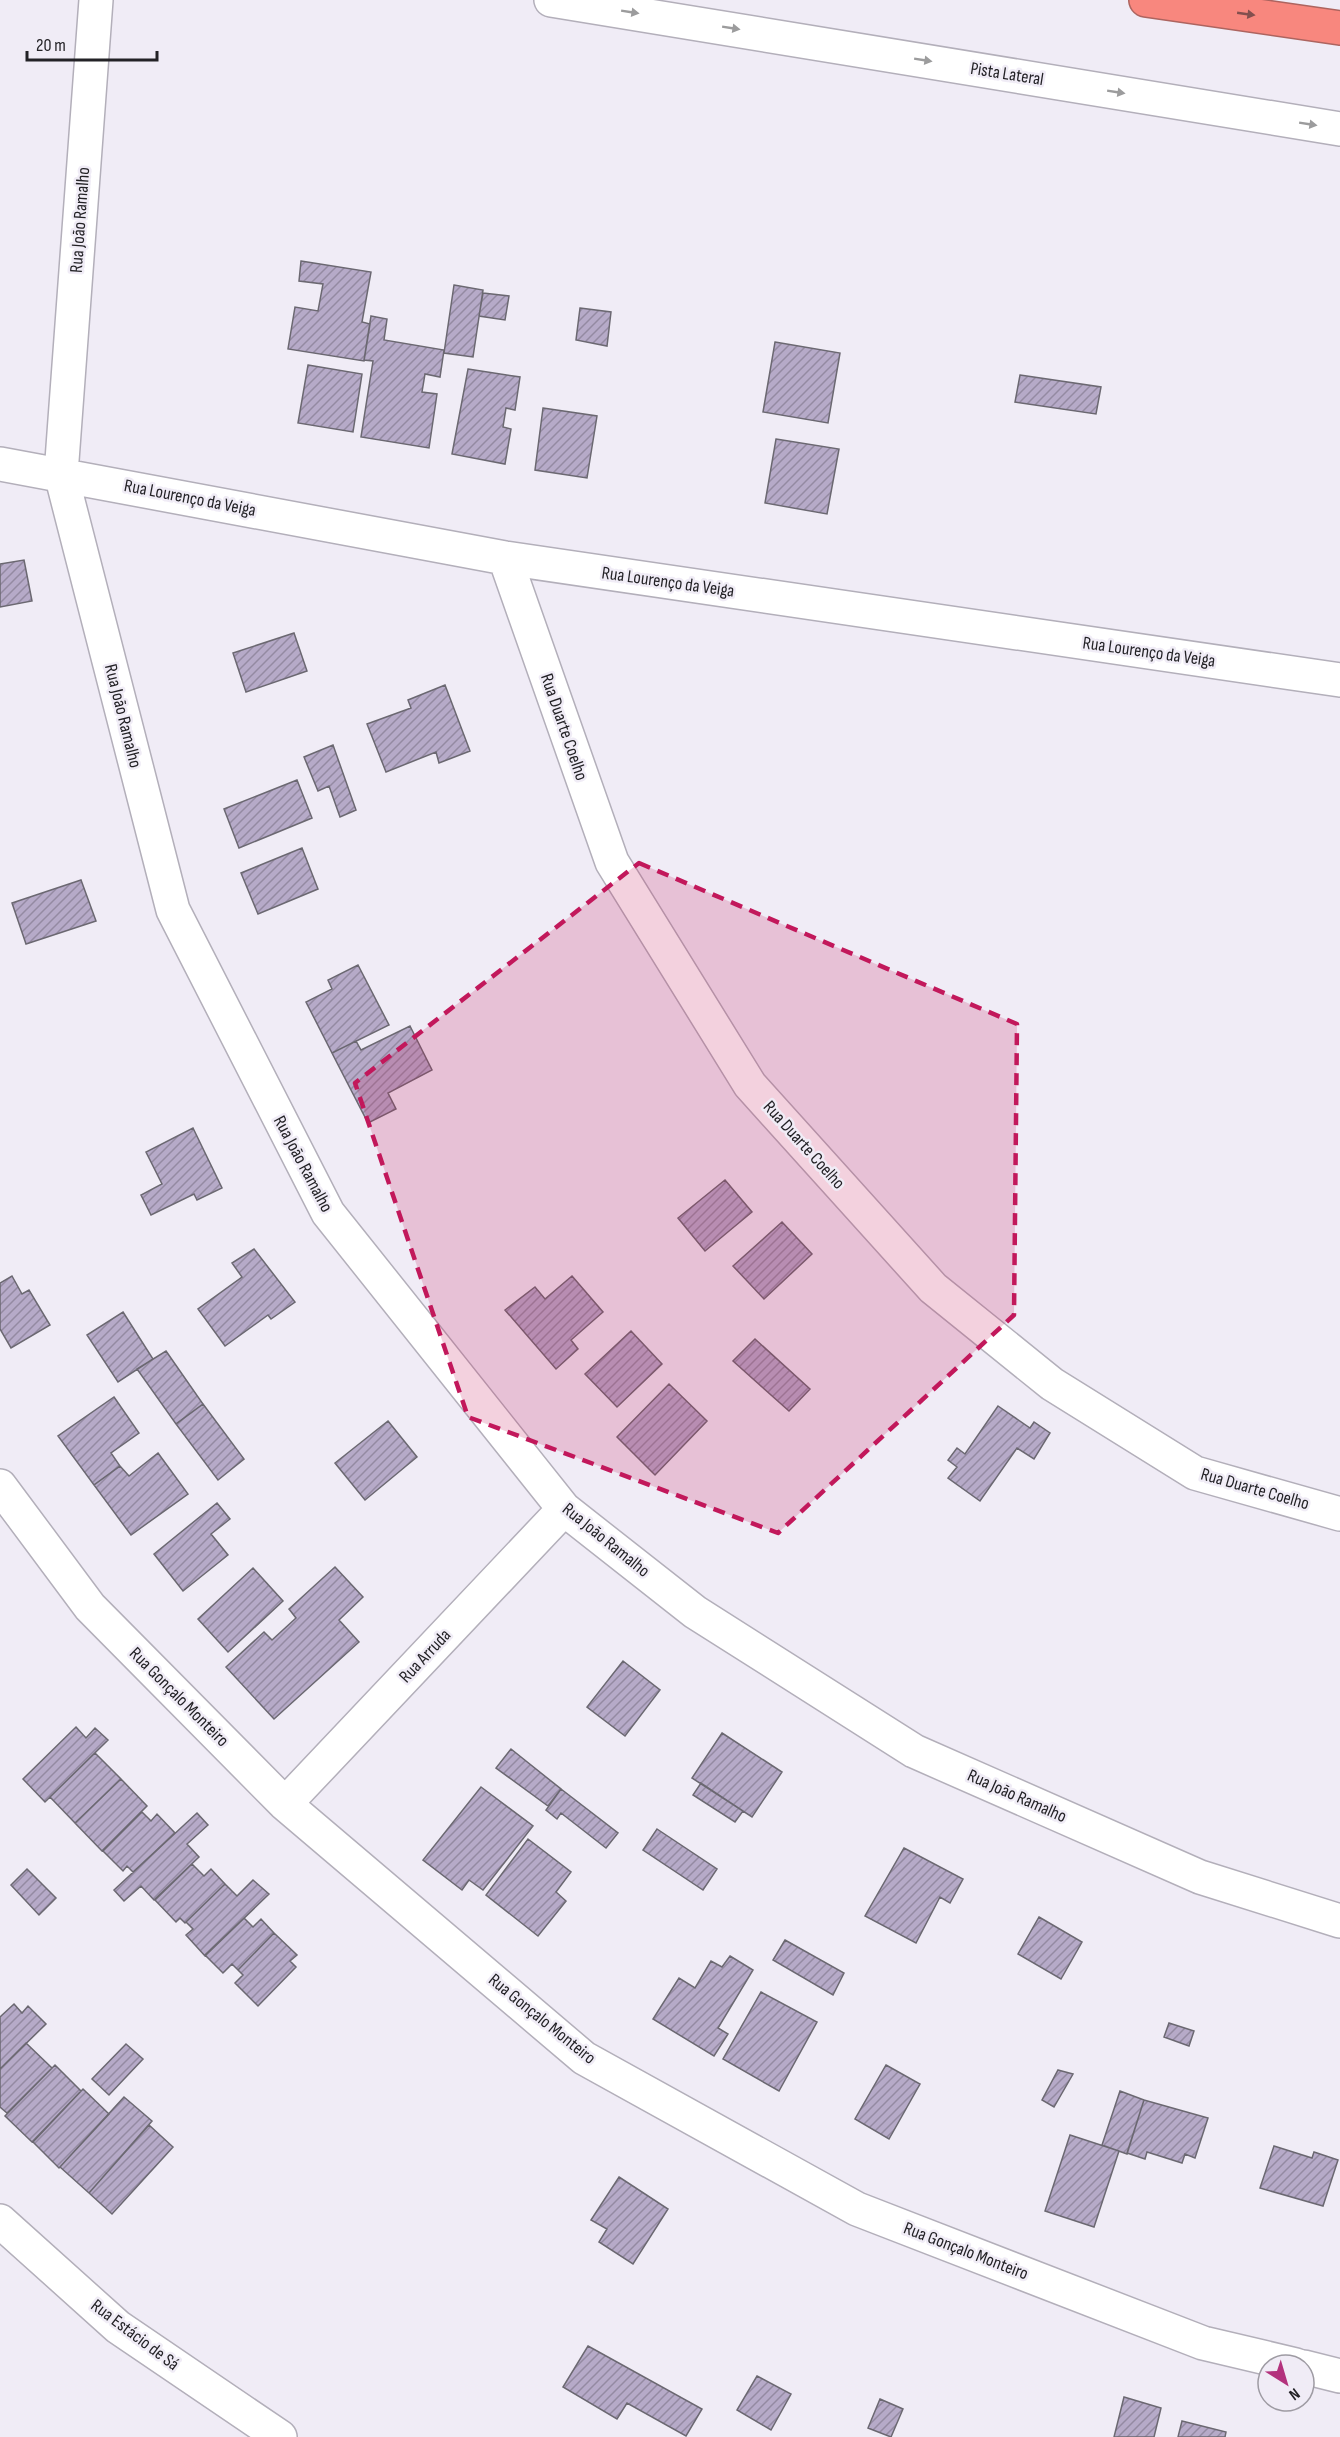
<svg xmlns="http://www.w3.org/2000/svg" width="1340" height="2437" viewBox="0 0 1340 2437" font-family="'Sofia Sans Condensed',sans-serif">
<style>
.building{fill:url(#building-hatch);stroke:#6b6871;stroke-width:1.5}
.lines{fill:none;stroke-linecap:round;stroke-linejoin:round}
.street-casing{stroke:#b3afba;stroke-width:36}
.secondary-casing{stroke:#b3afba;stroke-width:36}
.highway-casing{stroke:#ad645f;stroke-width:36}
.street{stroke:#fff;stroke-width:33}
.secondary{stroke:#fff;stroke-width:33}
.highway{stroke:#f8877e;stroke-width:33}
.oneway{fill:#9c9c9d}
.oneway2{fill:#834f4e}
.marked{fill:#c2185b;fill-opacity:0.2;stroke:#c2185b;stroke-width:4.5;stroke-dasharray:12 8;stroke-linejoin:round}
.labels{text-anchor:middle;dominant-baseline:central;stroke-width:5;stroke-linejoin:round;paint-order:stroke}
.street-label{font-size:18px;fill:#232226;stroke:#f0ecf6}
</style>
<defs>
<pattern id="building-hatch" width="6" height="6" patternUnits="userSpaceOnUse" patternTransform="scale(1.5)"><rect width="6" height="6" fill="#b6aac8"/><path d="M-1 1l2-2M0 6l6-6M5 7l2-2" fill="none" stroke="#948aa2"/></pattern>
</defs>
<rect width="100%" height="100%" fill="#f0ecf6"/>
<!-- building -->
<path class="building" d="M301,261L371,272L362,322L370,324L364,361L288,349L295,307L318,311L323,284L299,281Z
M454,285L483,290L473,357L444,353Z
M483,293L509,296L505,320L479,316Z
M580,308L611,312L607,346L576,340Z
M371,316L387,319L384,340L444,350L440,377L425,374L422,392L437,394L429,448L361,437L373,361L364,360Z
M775,342L840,353L828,423L763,412Z
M308,365L362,374L353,432L298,423Z
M468,369L520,377L515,410L506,408L503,427L511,429L505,464L452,454Z
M1020,375L1101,387L1096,414L1015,402Z
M543,408L597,416L587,478L535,470Z
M776,439L839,449L827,514L765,503Z
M24,560L32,601L0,607V564Z
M294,633L307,671L246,692L233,653Z
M445,685L470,751L439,763L436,752L386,772L367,724L411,708L408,700Z
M333,745L356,810L340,817L329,786L318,791L304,757Z
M297,780L312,818L239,848L224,809Z
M302,848L318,889L258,914L241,873Z
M81,880L96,921L26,944L12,903Z
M358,965L389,1025L332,1053L306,1002L332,989L328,980Z
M410,1026L432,1070L388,1093L396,1109L368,1123L332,1053L356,1041L361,1050Z
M193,1128L222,1188L197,1200L194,1194L151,1215L141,1195L162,1184L146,1152Z
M725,1180L752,1212L705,1251L678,1218Z
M782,1222L812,1254L764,1299L733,1266Z
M254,1249L295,1302L271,1319L268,1315L225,1346L198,1309L242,1277L232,1263Z
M12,1276L22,1294L29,1290L50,1325L11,1348L0,1329V1283Z
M572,1276L603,1312L571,1340L578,1349L556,1369L505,1310L535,1287L545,1299Z
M123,1312L153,1359L118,1382L87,1335Z
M631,1331L662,1364L617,1407L585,1374Z
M755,1339L810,1389L789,1411L733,1361Z
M166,1351L203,1404L176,1424L137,1369Z
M669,1384L707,1421L655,1475L617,1437Z
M114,1397L139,1433L111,1453L120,1466L94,1485L58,1436Z
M203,1404L244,1459L218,1480L176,1424Z
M998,1406L1030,1428L1034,1422L1050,1433L1034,1459L1017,1448L980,1501L948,1478L957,1467L948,1460L957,1448L965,1454Z
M388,1421L417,1457L365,1500L335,1463Z
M158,1453L188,1494L131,1535L94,1485L120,1466L129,1476Z
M217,1503L230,1519L211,1534L228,1555L183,1591L154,1554Z
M335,1567L363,1597L339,1620L359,1642L274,1719L226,1667L264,1632L272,1640L296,1618L289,1609Z
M253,1568L283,1601L228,1652L198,1619Z
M623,1661L660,1690L625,1736L587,1707Z
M76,1727L86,1738L95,1728L108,1740L45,1802L23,1779Z
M722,1733L782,1772L752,1817L692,1778Z
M511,1749L561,1789L548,1806L496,1768Z
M95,1753L121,1779L75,1823L50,1797Z
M121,1779L147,1806L102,1851L75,1823Z
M701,1783L743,1811L735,1822L693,1795Z
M481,1787L533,1826L483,1890L469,1880L462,1890L423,1860Z
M561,1789L618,1833L606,1848L561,1813L557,1819L546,1810Z
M142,1812L151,1821L157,1814L175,1833L133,1872L127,1866L123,1871L103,1851Z
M197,1813L208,1825L187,1844L199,1857L154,1900L141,1886L124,1901L114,1890Z
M657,1829L717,1869L703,1890L643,1850Z
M528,1839L571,1872L556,1892L566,1901L538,1936L486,1895Z
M904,1848L963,1879L950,1903L940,1897L916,1943L865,1916Z
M192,1864L204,1876L211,1869L225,1884L185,1923L180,1918L176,1922L155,1900Z
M27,1869L56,1898L39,1915L11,1885Z
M253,1880L269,1894L205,1956L186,1935L193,1929L186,1922L225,1884L237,1896Z
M1039,1917L1082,1942L1061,1979L1018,1954Z
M244,1918L253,1927L261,1919L274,1933L238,1970L232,1964L223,1973L205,1955Z
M274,1933L297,1955L290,1961L296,1967L258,2006L235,1983L243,1975L238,1970Z
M785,1940L844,1973L833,1995L773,1960Z
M730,1956L753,1970L718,2028L728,2034L714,2056L653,2019L679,1978L695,1988L711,1961L722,1967Z
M761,1992L817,2022L779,2091L723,2059Z
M14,2004L22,2013L28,2006L46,2024L0,2069V2017Z
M1169,2023L1194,2031L1189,2046L1164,2037Z
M26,2043L52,2068L7,2113L0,2107V2069Z
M126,2044L143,2059L109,2095L92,2079Z
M55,2065L81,2091L32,2142L5,2116Z
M886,2065L920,2084L889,2139L855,2119Z
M1058,2070L1073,2074L1054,2107L1042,2100Z
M83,2089L109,2114L59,2168L33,2142Z
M1120,2091L1144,2100L1127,2154L1102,2145Z
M124,2097L152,2121L89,2193L60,2167Z
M1144,2100L1208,2118L1195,2158L1185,2154L1182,2163L1147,2152L1145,2159L1127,2153Z
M149,2125L173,2147L112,2214L89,2193Z
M1070,2135L1119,2151L1094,2227L1045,2211Z
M1274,2146L1312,2158L1314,2152L1338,2160L1323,2206L1260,2188Z
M619,2177L668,2209L633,2264L599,2242L607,2229L591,2220Z
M588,2346L702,2409L686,2436L627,2403L617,2419L563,2387Z
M757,2376L791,2394L771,2430L737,2410Z
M1124,2397L1161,2408L1154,2437H1114Z
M880,2399L903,2409L891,2437L868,2428Z
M1182,2421L1226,2432L1225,2437H1178Z"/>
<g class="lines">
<defs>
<path id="street" d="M96,0L61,474L173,910L328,1213L564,1509L695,1612L914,1751L1200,1877L1340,1921
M0,464L505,558L1340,680
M505,558L612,862L750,1085L933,1288L1052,1384L1195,1473L1340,1514
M0,1486L90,1607L285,1804L584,2058L857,2209L1203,2343L1296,2365
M285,1804L564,1509
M0,2221L118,2327L280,2437
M1304,2367L1340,2376"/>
<path id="secondary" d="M551,0L1340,129"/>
<path id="highway" d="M1146,0L1340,28"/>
</defs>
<!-- street casing -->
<use href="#street" class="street-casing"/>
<!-- secondary casing -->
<use href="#secondary" class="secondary-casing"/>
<!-- highway casing -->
<use href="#highway" class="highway-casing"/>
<!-- street -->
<use href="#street" class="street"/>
<!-- secondary -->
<use href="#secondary" class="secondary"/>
<!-- highway -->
<use href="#highway" class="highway"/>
</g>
<!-- one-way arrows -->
<defs><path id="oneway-solid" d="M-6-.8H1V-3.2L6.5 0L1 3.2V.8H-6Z" transform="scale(1.5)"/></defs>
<g class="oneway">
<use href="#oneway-solid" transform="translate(630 12) rotate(9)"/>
<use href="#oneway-solid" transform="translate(731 28) rotate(9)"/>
<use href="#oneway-solid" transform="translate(923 60) rotate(9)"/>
<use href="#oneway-solid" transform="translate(1116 92) rotate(9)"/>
<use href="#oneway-solid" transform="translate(1308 124) rotate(9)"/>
</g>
<use class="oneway2" href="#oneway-solid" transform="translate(1246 14) rotate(8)"/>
<!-- marked area -->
<path class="marked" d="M639,863L1017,1024L1014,1315L778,1533L468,1417L355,1083Z"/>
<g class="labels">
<!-- street labels -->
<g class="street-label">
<text transform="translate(1007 74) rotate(9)">Pista Lateral</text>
<text transform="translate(80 220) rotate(-86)">Rua João Ramalho</text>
<text transform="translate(190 498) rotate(11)">Rua Lourenço da Veiga</text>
<text transform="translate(668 582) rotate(8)">Rua Lourenço da Veiga</text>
<text transform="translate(1149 652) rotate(8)">Rua Lourenço da Veiga</text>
<text transform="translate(123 716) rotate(76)">Rua João Ramalho</text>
<text transform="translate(564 727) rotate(71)">Rua Duarte Coelho</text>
<text transform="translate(804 1145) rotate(48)">Rua Duarte Coelho</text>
<text transform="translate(303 1164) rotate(62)">Rua João Ramalho</text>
<text transform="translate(1255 1489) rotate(16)">Rua Duarte Coelho</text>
<text transform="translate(606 1540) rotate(39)">Rua João Ramalho</text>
<text transform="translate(425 1656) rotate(-47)">Rua Arruda</text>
<text transform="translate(179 1697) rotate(45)">Rua Gonçalo Monteiro</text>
<text transform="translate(1017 1796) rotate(24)">Rua João Ramalho</text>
<text transform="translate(542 2019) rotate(39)">Rua Gonçalo Monteiro</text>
<text transform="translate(966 2251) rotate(21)">Rua Gonçalo Monteiro</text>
<text transform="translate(135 2335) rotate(37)">Rua Estácio de Sá</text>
</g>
</g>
<!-- north arrow -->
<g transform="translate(1286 2383) rotate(143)"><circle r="28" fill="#f0ecf6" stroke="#9e9ba3" stroke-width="1.5"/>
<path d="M0-4.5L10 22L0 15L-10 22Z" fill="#b3327d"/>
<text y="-9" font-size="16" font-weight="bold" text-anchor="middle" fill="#232226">N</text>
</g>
<!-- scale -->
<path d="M27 51v9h130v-9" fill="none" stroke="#232226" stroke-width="3"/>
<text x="36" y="51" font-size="18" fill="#232226" stroke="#f0ecf6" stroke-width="4.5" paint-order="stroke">20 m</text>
</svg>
